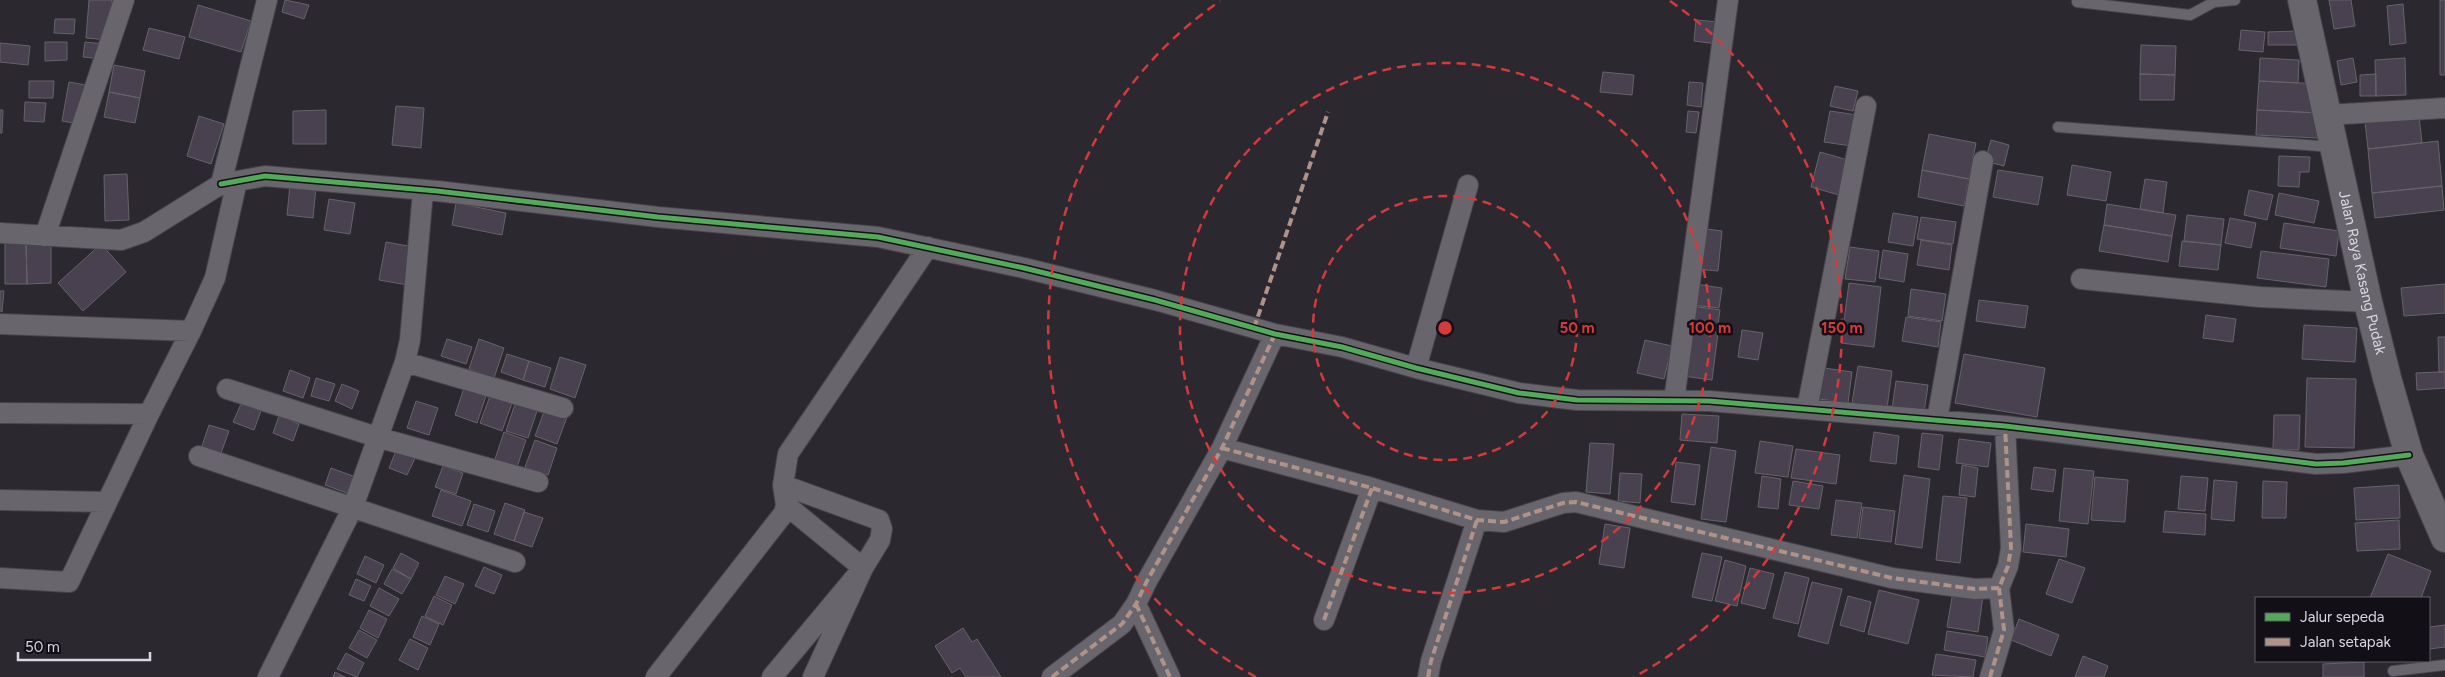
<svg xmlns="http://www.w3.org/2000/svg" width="2445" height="677" viewBox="0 0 2445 677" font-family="Figtree,sans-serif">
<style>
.building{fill:#49414f;stroke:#666369}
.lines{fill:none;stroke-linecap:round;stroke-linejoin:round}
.lane-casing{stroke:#48444c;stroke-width:12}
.street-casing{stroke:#48444c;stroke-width:22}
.secondary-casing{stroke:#48444c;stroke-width:30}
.lane{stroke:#68666c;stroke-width:10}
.street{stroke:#68666c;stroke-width:20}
.secondary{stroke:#68666c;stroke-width:28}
.quiet{stroke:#af9288;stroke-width:4;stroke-dasharray:8 4;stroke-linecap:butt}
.cycleway-casing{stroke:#120f16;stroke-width:8}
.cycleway{stroke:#51ab58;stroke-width:5}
.ring{fill:none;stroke:#d6393a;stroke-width:2.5;stroke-dasharray:9 6}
.labels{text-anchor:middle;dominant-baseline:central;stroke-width:5;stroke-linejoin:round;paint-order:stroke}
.street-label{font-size:15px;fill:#dbd6e0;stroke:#120f16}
.centre{fill:#d6393a;stroke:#120f16;stroke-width:2.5}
.ring-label{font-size:15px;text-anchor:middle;font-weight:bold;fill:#d6393a;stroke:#120f16;stroke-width:5;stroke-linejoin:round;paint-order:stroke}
</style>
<rect width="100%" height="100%" fill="#2c2830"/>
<!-- building -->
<path class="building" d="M89,0H112L108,40L86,38Z
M285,0L309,5L304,19L282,12Z
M2329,0H2351L2355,26L2334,29Z
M2440,0H2445V75H2440Z
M2403,4L2406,43L2390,45L2387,6Z
M198,5L251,21L241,52L189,37Z
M55,19H75L74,34L54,33Z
M1696,20L1719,22L1717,44L1694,41Z
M149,28L185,37L179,59L143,50Z
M2241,30L2265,32L2263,52L2239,50Z
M2297,31V45H2268V32Z
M45,42H67V60L45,61Z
M85,42L103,44L101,59L83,57Z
M0,43L30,46L28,65L0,62Z
M2141,45L2176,46L2175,75L2140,74Z
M2260,58L2299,60L2298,83L2259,81Z
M2353,58L2357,82L2341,85L2337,61Z
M2405,58L2406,95L2376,96L2375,60Z
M114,65L145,71L140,98L109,92Z
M1603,72L1634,75L1632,95L1600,92Z
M2140,74L2175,75L2174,100H2140Z
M2376,74V96H2360V75Z
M29,81H54L53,98H29Z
M2259,81L2320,84L2319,113L2257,110Z
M69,82L86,85L79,124L62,121Z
M1689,82L1703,83L1701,107L1687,105Z
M1835,86L1858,91L1853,111L1830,106Z
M109,92L140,98L135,123L104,117Z
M25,102L46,103L44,122L24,121Z
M396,106L424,108L421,148L392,145Z
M0,110H3L2,133H0Z
M326,110V144H293V111Z
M2257,110L2319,113L2317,138L2256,135Z
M1688,111L1699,112L1696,133L1686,132Z
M1830,111L1857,115L1851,146L1824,142Z
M199,116L224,124L211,164L187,156Z
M2419,116L2422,143L2368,149L2365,122Z
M1929,134L1976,143L1969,179L1922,170Z
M1991,140L2009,145L2004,166L1985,161Z
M2438,141L2442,186L2372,193L2368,149Z
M1820,152L1848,160L1839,195L1811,187Z
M2279,156L2310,157L2309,172H2300L2299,187L2278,186Z
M2072,165L2111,172L2106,201L2067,195Z
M1922,170L1969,179L1964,206L1918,197Z
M1998,170L2043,177L2038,205L1993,197Z
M127,174L129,220L105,221L104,175Z
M2145,179L2167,182L2163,213L2140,209Z
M290,185L316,187L313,218L287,215Z
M2442,186L2444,210L2375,218L2372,193Z
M2249,190L2273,195L2267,220L2244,215Z
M2279,193L2319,201L2314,223L2275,215Z
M329,199L355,203L350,234L324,230Z
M456,203L506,213L502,235L452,225Z
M2107,204L2176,215L2172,236L2104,225Z
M1893,213L1918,217L1913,246L1888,242Z
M2187,215L2224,219L2221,245L2184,241Z
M1921,217L1956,222L1953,244L1917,239Z
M2230,218L2256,223L2251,248L2225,243Z
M2284,223L2339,231L2336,256L2280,248Z
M2104,225L2172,236L2168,262L2099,251Z
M1699,228L1722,231L1718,271L1695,269Z
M1921,240L1952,245L1949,270L1917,265Z
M51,241V283L27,284L26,242Z
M2182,241L2221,245L2218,270L2179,266Z
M26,242L27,284H5V243Z
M386,242L414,247L408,285L379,280Z
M101,244L126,272L83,311L58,283Z
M1850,247L1879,251L1875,282L1845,279Z
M1883,250L1908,254L1904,282L1879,278Z
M2261,251L2329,259L2326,287L2257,278Z
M1849,283L1881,287L1874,347L1841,343Z
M1695,284L1722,288L1719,308L1692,305Z
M2445,284V313L2404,316L2401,288Z
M1911,289L1946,294L1942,321L1908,316Z
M0,291H4L2,312L0,311Z
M1979,300L2028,306L2025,328L1976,321Z
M1692,306L1720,310L1717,332L1689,328Z
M2206,315L2236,319L2233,342L2203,338Z
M1906,317L1941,322L1938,347L1902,341Z
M2304,325L2357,328L2355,362L2302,359Z
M1689,329L1718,333L1712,380L1683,376Z
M1742,330L1763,333L1758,360L1738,357Z
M2438,337H2445V372H2439Z
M447,339L472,347L466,364L441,356Z
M479,339L504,348L494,378L469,369Z
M1645,340L1672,346L1664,379L1637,373Z
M507,354L529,361L523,380L501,372Z
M1964,354L2045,368L2037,417L1955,403Z
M560,357L586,365L575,398L550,389Z
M529,361L551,368L545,387L523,380Z
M1858,366L1892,371L1887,408L1852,403Z
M1824,368L1852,372L1848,403L1819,399Z
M290,370L310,378L303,398L283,391Z
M2439,372H2445V388L2417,390L2416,373Z
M316,378L335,384L329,401L311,396Z
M2307,378L2356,379L2354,448L2305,447Z
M1896,381L1928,385L1924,413L1892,409Z
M342,384L359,391L352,409L335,401Z
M464,388L486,396L477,423L455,415Z
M490,396L512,403L502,431L480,423Z
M416,401L438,408L429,435L407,428Z
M241,404L261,411L254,430L233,422Z
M515,404L537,411L528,438L506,431Z
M545,409L567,417L557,444L535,436Z
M1682,414L1719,416L1717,443L1680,440Z
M2274,415H2300L2299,450L2273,449Z
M279,416L299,424L293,441L273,433Z
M209,425L229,431L221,453L202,446Z
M504,432L526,440L517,467L495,459Z
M1874,432L1899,436L1896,464L1870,461Z
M1922,433L1943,435L1939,470L1918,467Z
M1959,439L1991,443L1988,467L1956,463Z
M535,440L557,448L548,475L525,467Z
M1760,441L1793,446L1788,477L1755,473Z
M1590,443L1614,444L1610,494L1586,492Z
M398,446L417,454L407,475L389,468Z
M1711,447L1736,451L1726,522L1701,519Z
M1796,449L1840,455L1836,484L1791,478Z
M1676,462L1700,465L1695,505L1671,502Z
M1962,465L1978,468L1975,497L1959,495Z
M443,466L463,473L456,494L435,487Z
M2034,467L2056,470L2053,492L2031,489Z
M331,468L353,476L347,493L325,485Z
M2064,468L2094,471L2088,524L2059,521Z
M1620,473L1642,474L1640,503L1618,501Z
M1904,475L1930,479L1922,548L1895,544Z
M1762,476L1781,479L1778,509L1758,507Z
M2181,476L2208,478L2205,511L2178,509Z
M2095,477L2128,480L2125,522L2091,520Z
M2214,480L2237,482L2234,521L2211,519Z
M1793,481L1823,486L1819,509L1789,505Z
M2263,481L2287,482L2286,518H2262Z
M2399,485L2400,518L2356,520L2354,488Z
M441,490L471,501L462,526L432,516Z
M1943,496L1967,498L1960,563L1936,560Z
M1836,500L1862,503L1857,538L1831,535Z
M505,503L525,510L514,541L494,534Z
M474,504L495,511L488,532L467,525Z
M1863,507L1895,511L1891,542L1859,538Z
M2165,511L2206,514L2205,535L2163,532Z
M524,512L543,518L532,547L514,541Z
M2399,520L2400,549L2357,551L2355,523Z
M1605,524L1630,528L1624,568L1599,564Z
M2026,524L2069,529L2066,557L2023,552Z
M401,553L419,563L411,579L393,568Z
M1702,553L1722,557L1712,601L1692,597Z
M2388,554L2431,571L2421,598H2370Z
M365,556L384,565L376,583L357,574Z
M2059,559L2085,568L2072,603L2046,594Z
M1725,560L1746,566L1737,606L1715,601Z
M484,567L502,575L494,594L475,586Z
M1750,568L1774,574L1765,609L1741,603Z
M392,569L411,579L402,594L384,584Z
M1785,572L1809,578L1798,624L1773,618Z
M445,576L464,584L455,604L436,595Z
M356,579L371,586L364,601L349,595Z
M1812,582L1842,589L1828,644L1798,636Z
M379,588L399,599L389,616L370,606Z
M1879,590L1919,600L1908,644L1868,634Z
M1953,591L1983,596L1978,632L1947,627Z
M434,596L452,605L443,625L425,616Z
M1848,596L1871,602L1864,632L1840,625Z
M369,610L387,619L378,638L360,628Z
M422,616L439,624L430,645L413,637Z
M2019,619L2059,635L2051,656L2011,640Z
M2445,625V647L2429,649V627Z
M963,628L972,642L977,639L1001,677H966L960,668L952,673L935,646Z
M359,630L377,640L367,658L349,648Z
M1947,631L1988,637L1985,657L1944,650Z
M410,639L428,648L418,670L399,660Z
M346,653L364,663L357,677L337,669Z
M1936,654L1976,660L1973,677L1932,675Z
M2083,656L2108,666L2104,677H2075Z
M2364,662V677H2323V664Z
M335,672L345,677H333Z"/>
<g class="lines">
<defs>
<path id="lane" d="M2077,2L2190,15L2214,2L2235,0
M2058,127L2333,147
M2393,671L2445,665"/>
<path id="street" d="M2327,115L2445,108
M221,184L265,176L437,191L658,217L878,237L1024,268L1155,300L1275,334L1342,347L1416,368L1519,393L1577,400L1709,401L2005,426L2316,464L2343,463L2409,455
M0,233L121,240L144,232L221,184L267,0
M45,236L124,0
M2081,279L2260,297L2368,302
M0,324L191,331
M405,362L563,408
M1416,368L1468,185
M227,389L380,438L538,482
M1674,401L1728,0
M1807,409L1866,106
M0,413L149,414L69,582L0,578
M149,414L191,331L215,278L237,181
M1937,420L1983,161
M1222,448L1372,488L1477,520L1504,522L1563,503L1576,502L1892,578L1975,589L1999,588L2008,566L2011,548L2005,426
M199,456L515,562
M783,485L879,520L882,529L880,540L863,568L813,677
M0,500L107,502
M1136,604L1170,677
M1324,620L1372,488
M268,677L353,507L405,362L410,340L423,191
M656,677L784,513L786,505L783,485L788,454L928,247
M772,677L863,568L786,505
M1052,677L1122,624L1136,604L1147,581L1222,448L1275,334
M1428,677L1431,661L1477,520
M1990,677L2004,630L1999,588"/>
<g id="secondary">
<path id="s1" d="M2302,0L2368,302L2387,378L2409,455L2445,538"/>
</g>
</defs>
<!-- lane casing -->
<use href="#lane" class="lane-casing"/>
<!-- street casing -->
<use href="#street" class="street-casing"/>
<!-- secondary casing -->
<use href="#secondary" class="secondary-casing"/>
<!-- lane -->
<use href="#lane" class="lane"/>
<!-- street -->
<use href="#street" class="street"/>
<!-- secondary -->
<use href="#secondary" class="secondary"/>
<!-- quiet -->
<path class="quiet" d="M1254,328L1328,112
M1222,448L1372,488L1477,520L1504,522L1563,503L1576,502L1892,578L1975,589L1999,588L2008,566L2011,548L2005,426
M1136,604L1170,677
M1324,620L1372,488
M1052,677L1122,624L1136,604L1147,581L1222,448L1275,334
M1428,677L1431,661L1477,520
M1990,677L2004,630L1999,588"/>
<defs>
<path id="cycleway" d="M221,184L265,176L437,191L658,217L878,237L1024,268L1155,300L1275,334L1342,347L1416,368L1519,393L1577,400L1709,401L2005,426L2316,464L2343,463L2409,455"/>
</defs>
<!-- cycleway casing -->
<use href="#cycleway" class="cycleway-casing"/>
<!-- cycleway -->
<use href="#cycleway" class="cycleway"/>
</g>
<!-- distance rings -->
<g class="ring">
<circle cx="1445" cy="328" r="132"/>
<circle cx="1445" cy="328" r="265"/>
<path d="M1256 677A397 397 0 0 1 1220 1M1670 1A397 397 0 0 1 1634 677"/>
</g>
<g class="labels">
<!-- street labels -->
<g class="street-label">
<text stroke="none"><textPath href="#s1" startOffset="279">Jalan Raya Kasang Pudak</textPath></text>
</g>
</g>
<circle cx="1445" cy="328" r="8" class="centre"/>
<g class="ring-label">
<text x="1577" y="333">50 m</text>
<text x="1710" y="333">100 m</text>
<text x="1842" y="333">150 m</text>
</g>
<!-- legend -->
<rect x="2255" y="597" width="175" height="65" fill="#120f16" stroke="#625f67"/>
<rect x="2265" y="613" width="25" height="8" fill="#51ab58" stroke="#625f67"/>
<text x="2300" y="622" font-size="15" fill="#dbd6e0">Jalur sepeda</text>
<rect x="2265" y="638" width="25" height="8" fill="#af9288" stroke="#625f67"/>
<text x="2300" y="647" font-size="15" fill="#dbd6e0">Jalan setapak</text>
<!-- scale -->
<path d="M18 652v8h132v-8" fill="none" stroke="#dbd6e0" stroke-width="2.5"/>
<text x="25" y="652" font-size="15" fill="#dbd6e0" stroke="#120f16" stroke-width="4" paint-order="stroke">50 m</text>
</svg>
